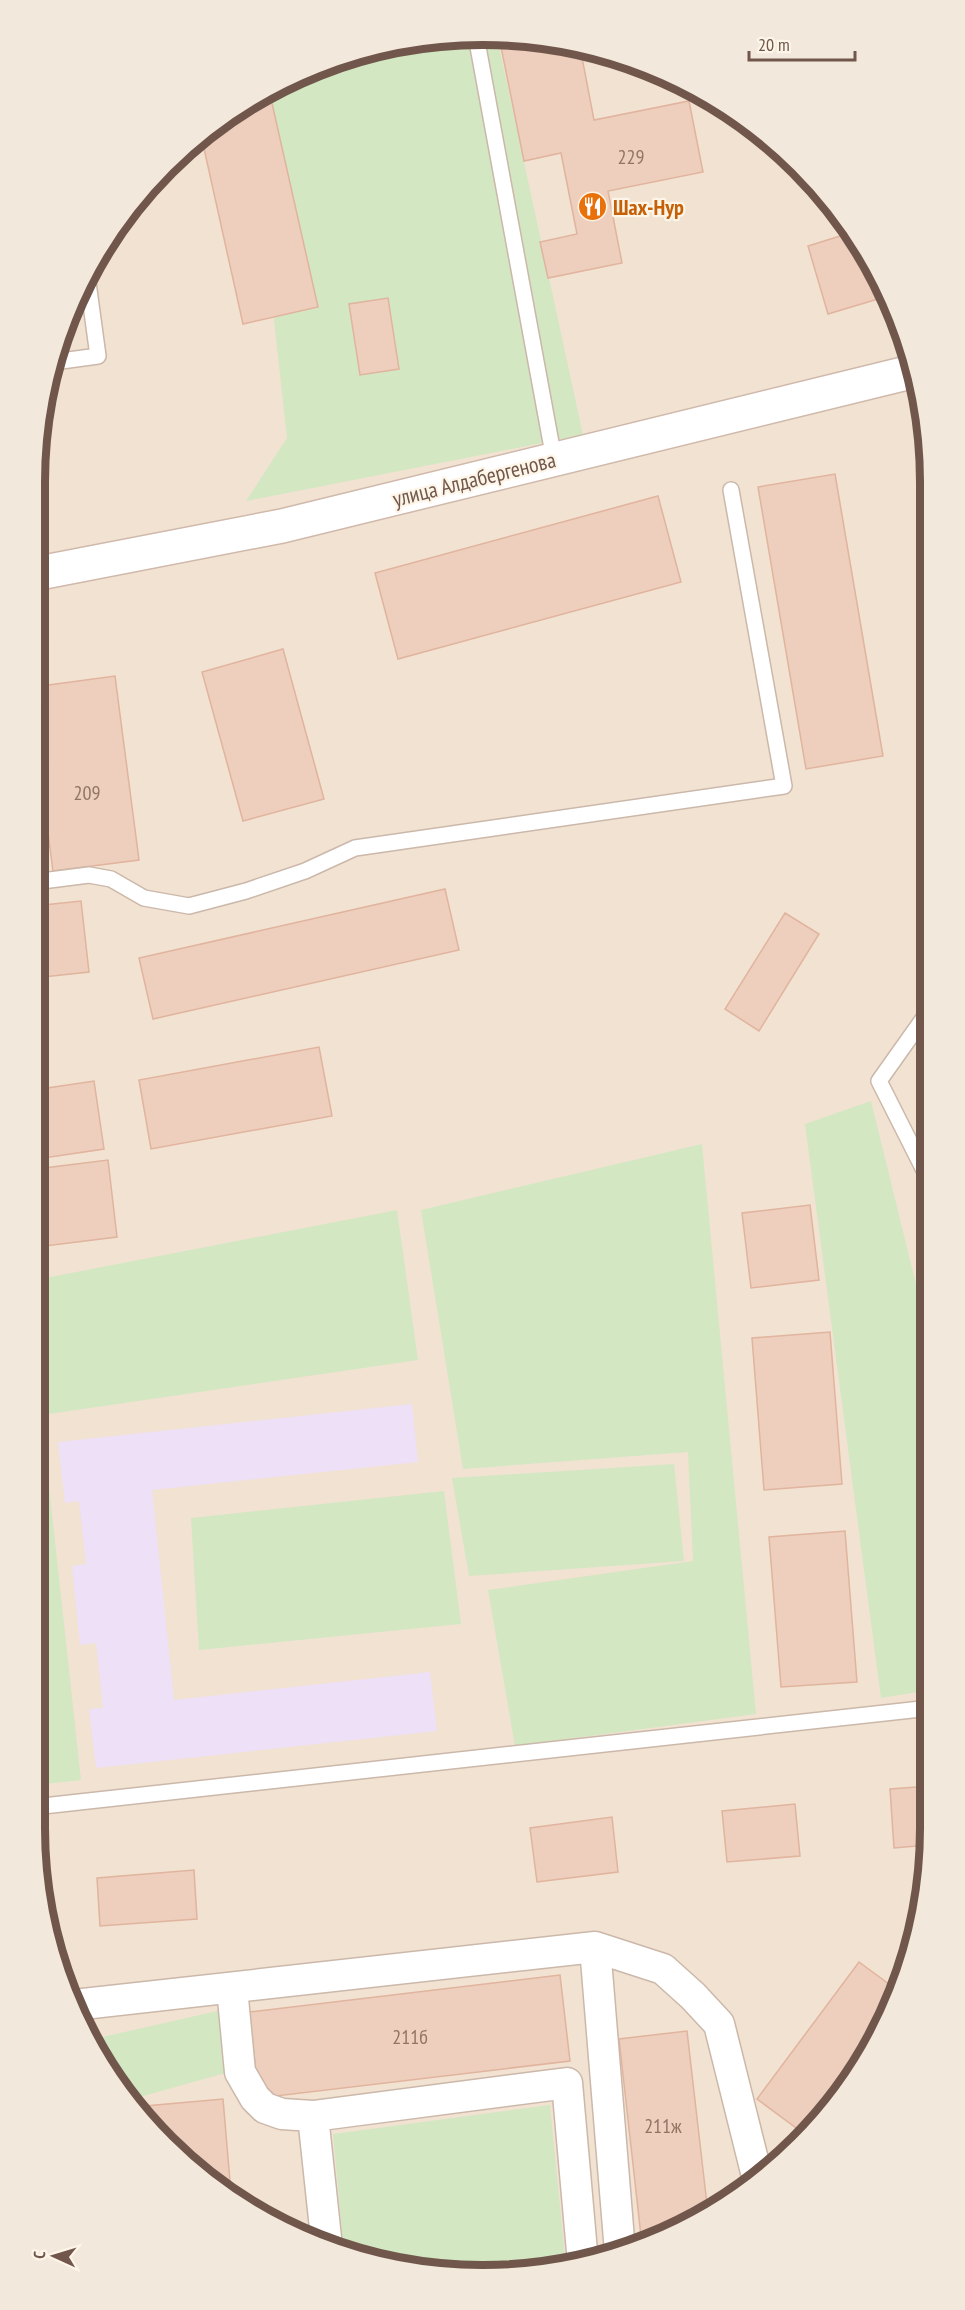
<svg xmlns="http://www.w3.org/2000/svg" width="965" height="2310" viewBox="0 0 965 2310" font-family="'PT Sans Narrow',sans-serif">
<style>
.residential{fill:#f2e2d2}
.education{fill:#ede0f7}
.green{fill:#d3e7c3}
.building{fill:#eecebc;stroke:#e0b49e;stroke-width:1.5}
.lines{fill:none;stroke-linecap:round;stroke-linejoin:round}
.lane-casing{stroke:#cbb8aa;stroke-width:18}
.street-casing{stroke:#cbb8aa;stroke-width:33}
.secondary-casing{stroke:#d0b9ab;stroke-width:36}
.lane{stroke:#fff;stroke-width:15}
.street{stroke:#fff;stroke-width:30}
.secondary{stroke:#fff;stroke-width:33}
.labels{text-anchor:middle;dominant-baseline:central;stroke-width:4.5;stroke-linejoin:round;paint-order:stroke}
.number-label{font-size:20px;fill:#907567}
.food-label{font-size:22px;font-weight:bold;fill:#c56008;stroke:#fef5e9;text-anchor:start}
.street-label{font-size:22px;fill:#71574b;stroke:#fef5e9}
.rim{fill:none;stroke:#71574b;stroke-width:8}
</style>
<rect width="100%" height="100%" fill="#fbf0e3"/>
<!-- residential -->
<path class="residential" d="M453,35L541,38L626,58L731,110L820,187L884,285L927,424L930,1827L907,1971L838,2100L731,2200L654,2241L570,2267L424,2272L339,2252L259,2216L145,2123L94,2051L58,1972L35,1827L34,483L58,339L94,259L145,187L210,127L284,81L366,50Z"/>
<!-- education -->
<path class="education" d="M412,1404L418,1462L152,1490L174,1700L430,1672L437,1731L96,1768L89,1709L103,1708L96,1643L80,1645L72,1566L86,1564L79,1501L65,1503L58,1442Z"/>
<!-- green -->
<path class="green" d="M453,35L497,37L583,435L246,501L287,438L250,102L284,81L366,50Z
M871,1101L929,1337L930,1690L881,1698L805,1124Z
M702,1144L756,1714L515,1746L488,1590L693,1561L688,1452L463,1469L421,1210Z
M397,1210L418,1360L35,1416V1280Z
M35,1431H43L81,1780L35,1785Z
M674,1464L684,1561L469,1576L452,1478Z
M444,1491L461,1624L199,1650L191,1518Z
M222,2010L229,2072L129,2100L94,2051L89,2040Z
M550,2105L566,2267L424,2272L344,2253L333,2134Z"/>
<!-- building -->
<path class="building" d="M499,37L541,38L580,47L594,120L689,101L703,172L608,191L622,263L548,278L540,242L577,234L561,153L524,161Z
M269,90L318,307L243,324L201,135L210,127Z
M850,233L884,285L888,296L828,314L808,246Z
M388,298L399,369L360,375L349,304Z
M835,474L883,756L806,769L758,487Z
M658,496L681,582L398,659L375,573Z
M283,649L324,799L243,821L202,672Z
M115,676L139,860L53,871L34,727V687Z
M445,889L459,950L153,1019L139,958Z
M81,901L89,972L34,978V906Z
M785,913L819,934L759,1031L725,1009Z
M319,1047L332,1116L151,1149L139,1080Z
M94,1081L104,1149L37,1159L34,1144V1090Z
M108,1160L117,1237L45,1246L36,1169Z
M810,1205L819,1280L751,1288L742,1213Z
M830,1332L842,1484L764,1490L752,1338Z
M845,1531L857,1682L781,1687L769,1537Z
M930,1786V1828L928,1845L894,1848L890,1789Z
M795,1804L800,1856L727,1862L722,1811Z
M612,1817L618,1872L537,1882L530,1828Z
M194,1870L197,1919L100,1926L97,1878Z
M859,1962L897,1990L838,2100L803,2133L757,2099Z
M560,1975L570,2061L259,2098L249,2012Z
M687,2031L708,2213L654,2241L642,2245L619,2039Z
M223,2099L231,2193L145,2123L134,2107Z"/>
<g class="lines">
<defs>
<path id="lane" d="M476,36L554,459
M54,362L98,356L87,275
M34,882L89,875L111,879L144,898L189,906L246,891L305,871L355,848L784,786L731,490
M928,1012L879,1081L929,1180
M34,1807L930,1708"/>
<path id="street" d="M595,1947L620,2252
M232,1988L240,2072L255,2098L265,2108L282,2114L313,2116
M74,2005L595,1947L663,1969L693,1996L719,2024L757,2176
M327,2247L313,2116L567,2083L583,2263"/>
<path id="secondary" d="M34,574L282,526L911,372"/>
</defs>
<!-- lane casing -->
<use href="#lane" class="lane-casing"/>
<!-- street casing -->
<use href="#street" class="street-casing"/>
<!-- secondary casing -->
<use href="#secondary" class="secondary-casing"/>
<!-- lane -->
<use href="#lane" class="lane"/>
<!-- street -->
<use href="#street" class="street"/>
<!-- secondary -->
<use href="#secondary" class="secondary"/>
</g>
<!-- icons -->
<defs>
<symbol id="restaurant-disc" viewBox="-11 -11 22 22"><circle r="9.5" fill="#e8710a" stroke="#fef5e9"/><path d="M-5-6h1v4h1v-4h1v4h1v-4h1v5L-1.5 .5V6h-2V.5L-5-1ZM5-6V6H3V1.5H1.5Q1.5-4 5-6Z" fill="#fff"/></symbol>
</defs>
<g fill-rule="evenodd">
<use href="#restaurant-disc" x="576" y="190" width="33" height="33"/>
</g>
<g class="labels">
<!-- number labels -->
<g class="number-label">
<text x="631" y="157">229</text>
<text x="87" y="793">209</text>
<text x="410" y="2037">211б</text>
<text x="663" y="2126">211ж</text>
</g>
<!-- food labels -->
<g class="food-label">
<text x="613" y="207">Шах-Нур</text>
</g>
<!-- street labels -->
<g class="street-label">
<text transform="translate(474 479) rotate(-14)">улица Алдабергенова</text>
</g>
</g>
<!-- crop -->
<path d="M0 0H965V2310H0ZM482 45H483A437 437 0 0 1 920 482V1828A437 437 0 0 1 483 2265H482A437 437 0 0 1 45 1828V482A437 437 0 0 1 482 45Z" fill="#f3e8dc" fill-rule="evenodd"/>
<path class="rim" d="M482 45H483A437 437 0 0 1 920 482V1828A437 437 0 0 1 483 2265H482A437 437 0 0 1 45 1828V482A437 437 0 0 1 482 45Z"/>
<!-- north arrow -->
<g transform="translate(54 2256) rotate(274)" stroke="#fef5e9" stroke-width="4.5" paint-order="stroke">
<path d="M0-4.5L10 22L0 15L-10 22Z" fill="#71574b"/>
<text y="-9" font-size="16" font-weight="bold" text-anchor="middle" fill="#71574b">С</text>
</g>
<!-- scale -->
<path d="M749 51v9h106v-9" fill="none" stroke="#71574b" stroke-width="3"/>
<text x="758" y="51" font-size="18" fill="#71574b" stroke="#fef5e9" stroke-width="4.5" paint-order="stroke">20 m</text>
</svg>
